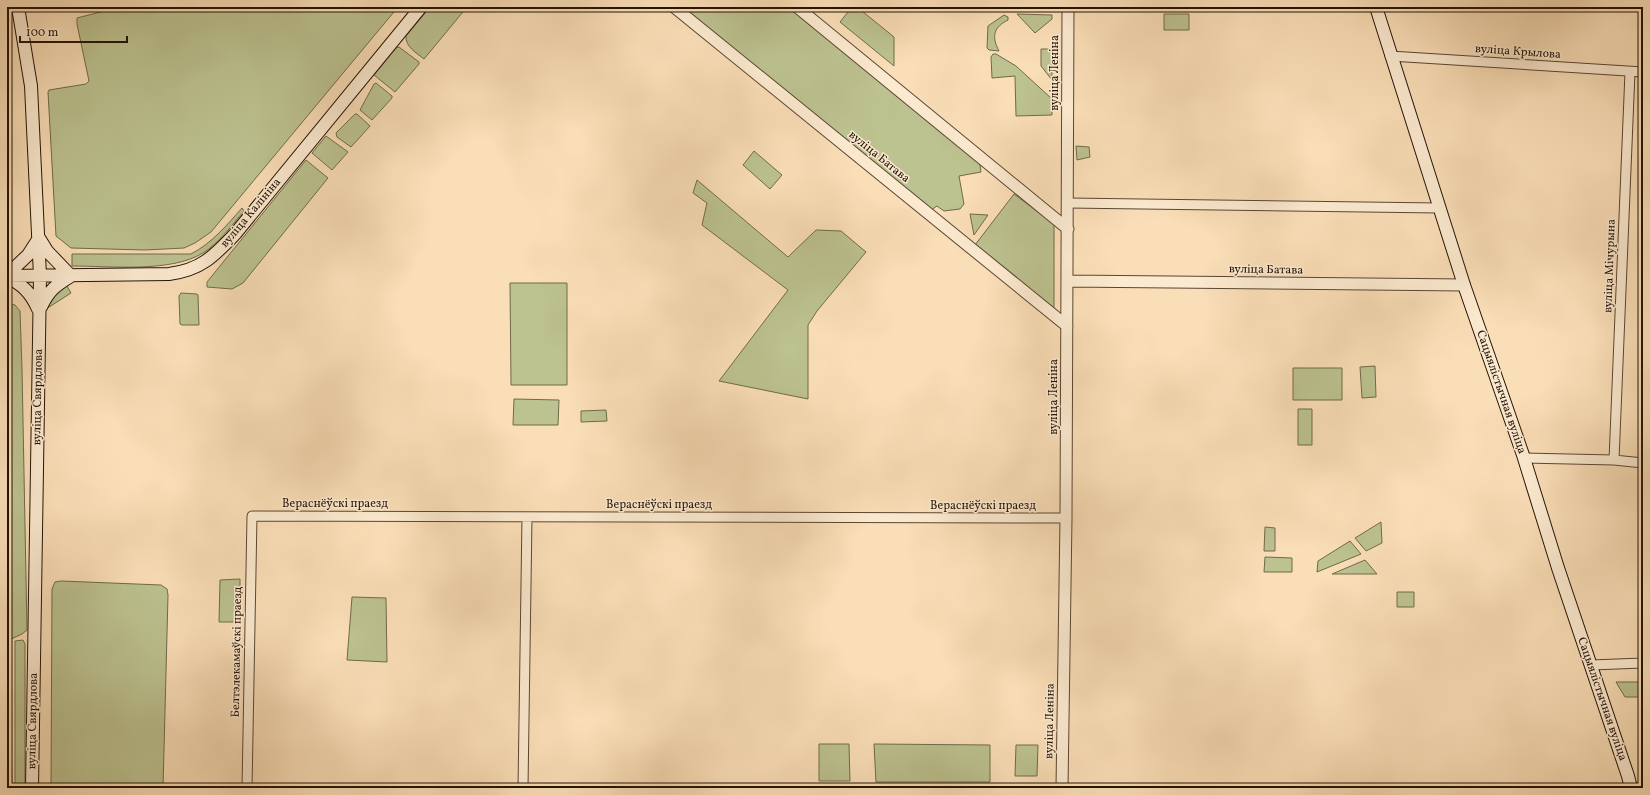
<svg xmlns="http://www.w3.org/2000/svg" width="1650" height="795" viewBox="0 0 1650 795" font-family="Vollkorn,serif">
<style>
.green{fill:#bcc290;stroke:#706a4a}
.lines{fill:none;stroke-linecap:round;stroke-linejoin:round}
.minor-casing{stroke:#5a4632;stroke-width:11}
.tertiary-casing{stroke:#5a4632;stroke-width:13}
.secondary-casing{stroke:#241305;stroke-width:14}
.minor{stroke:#fcead0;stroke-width:9}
.tertiary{stroke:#fcead0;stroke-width:11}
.secondary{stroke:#fcead0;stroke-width:12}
.labels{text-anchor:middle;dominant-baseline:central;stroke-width:3;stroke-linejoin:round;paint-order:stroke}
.street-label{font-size:12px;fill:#241305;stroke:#fcead0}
</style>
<rect width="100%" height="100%" fill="#fadeb7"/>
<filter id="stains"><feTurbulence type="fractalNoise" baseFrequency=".005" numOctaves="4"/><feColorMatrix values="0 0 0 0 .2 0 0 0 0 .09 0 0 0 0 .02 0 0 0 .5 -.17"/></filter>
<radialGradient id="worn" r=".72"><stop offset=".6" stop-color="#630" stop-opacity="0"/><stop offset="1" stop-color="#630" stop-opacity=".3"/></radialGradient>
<!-- green -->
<path class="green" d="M120,7H398L211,232L195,243L184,248L145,250L71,248L56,236L48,92L49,90L86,84L89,81L77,24V18Z
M430,7H467L424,59C417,53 405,47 406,36Z
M682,7H792L979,158L981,172L959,176L964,204L960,209L944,211L937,206L931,210Z
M852,7H857L894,37V66L840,22Z
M1017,14L1052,15V19L1035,33Z
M1164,14H1189V30H1164Z
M1004,15L1008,17V20C994,27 991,36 999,51L989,50L987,48L988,26Z
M399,47L419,62V64L395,92L374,75L396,48Z
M1041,49H1052V80L1041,66Z
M993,54H996L1016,66L1052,99V115L1016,116L1015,76L992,78L991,57Z
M376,83L392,96V98L372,120L360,110L374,84Z
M355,114H357L370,126L351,147L337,137L336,133Z
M326,136L348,152L332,170L312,153Z
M1076,146L1089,147L1090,157L1077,160Z
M754,151L782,175L770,189L743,165Z
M306,160L328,178L243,283L232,289L207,287V282Z
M697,180L788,257L816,230L841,231L866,252L817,311L808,325V399L719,381L788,290L702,225L707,203L693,193Z
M1014,194L1054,224V308L975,245Z
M242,208L244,211C232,225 219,243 203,253C170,273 110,266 72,266V254H191C212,243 227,225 242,208Z
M970,214L988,215L974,235Z
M510,283H567V385H511Z
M67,286L71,293L46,309V304L60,288Z
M181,293L197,294L198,295L199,325H182L180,324L179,296Z
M7,303L15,305L20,311L22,369L27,630L22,634L7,641Z
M1375,366L1376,397L1362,398L1360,367Z
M1293,368H1342V400H1293Z
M514,399L559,400L558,425H513Z
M1298,409H1312V445H1298Z
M606,410L607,421L581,422V411Z
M1381,522L1382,543L1366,551L1355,538Z
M1265,527L1275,528V551H1264Z
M1350,541L1361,554L1317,572L1318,561Z
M1265,557L1292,558V572H1264Z
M1365,560L1377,574H1332Z
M240,579V622H219L220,580Z
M61,581L161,585L167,589L168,595L163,788H51L52,589L55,582Z
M1397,592H1414V607H1397Z
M352,597L386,598L387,662L347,660Z
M23,640L25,644V788H15V641Z
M1616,682H1643V692L1640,697H1625Z
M7,738L11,742L12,788H7Z
M819,744H849L850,781H819Z
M874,744L990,745V782H876Z
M1016,745H1038L1037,776H1015Z"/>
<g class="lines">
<defs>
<path id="minor" d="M1390,56L1643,72
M1068,203L1439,208
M1524,458L1614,460L1643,463
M1614,460L1630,72
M1591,665L1643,663
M247,788L252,516L1066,518
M523,788L527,517"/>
<path id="tertiary" d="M674,7L1067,326
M797,7L1068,229
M1068,281L1464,285
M1062,788L1066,518L1068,7"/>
<path id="secondary" d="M18,7L31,86L40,276L32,788
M1376,7L1464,285L1523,455L1558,568L1628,776L1631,788
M7,275L28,255L39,238L47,251L71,276C56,285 49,290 41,307
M7,276L169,274C201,270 214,256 235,234L421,7
M7,277C23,285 31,293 38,309"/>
</defs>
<!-- minor casing -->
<use href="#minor" class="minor-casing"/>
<!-- tertiary casing -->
<use href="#tertiary" class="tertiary-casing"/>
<!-- secondary casing -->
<use href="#secondary" class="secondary-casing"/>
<!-- minor -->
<use href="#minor" class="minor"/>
<!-- tertiary -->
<use href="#tertiary" class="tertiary"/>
<!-- secondary -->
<use href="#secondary" class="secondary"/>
</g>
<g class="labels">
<!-- street labels -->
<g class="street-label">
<text transform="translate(1518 52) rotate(4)">вуліца Крылова</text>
<text transform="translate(1055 73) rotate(-90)">вуліца Леніна</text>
<text transform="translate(879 157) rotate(39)">вуліца Батава</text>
<text transform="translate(251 213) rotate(-50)">вуліца Калініна</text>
<text transform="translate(1610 266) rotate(-88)">вуліца Мічурына</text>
<text transform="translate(1266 270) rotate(1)">вуліца Батава</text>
<text transform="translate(1501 392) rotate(71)">Сацыялістычная вуліца</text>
<text transform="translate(38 397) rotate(-89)">вуліца Свярдлова</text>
<text transform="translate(1054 397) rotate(-90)">вуліца Леніна</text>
<text x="335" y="504">Вераснёўскі праезд</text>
<text x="659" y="505">Вераснёўскі праезд</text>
<text x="983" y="506">Вераснёўскі праезд</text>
<text transform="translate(237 652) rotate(-89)">Белтэлекамаўскі праезд</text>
<text transform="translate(1602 699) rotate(71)">Сацыялістычная вуліца</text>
<text transform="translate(33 721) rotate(-89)">вуліца Свярдлова</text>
<text transform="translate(1050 721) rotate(-89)">вуліца Леніна</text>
</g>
</g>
<!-- margin -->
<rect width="1650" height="795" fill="none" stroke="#fadeb7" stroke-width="24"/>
<rect x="8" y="8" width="1634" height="779" fill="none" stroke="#241305" stroke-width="2"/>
<rect x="12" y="12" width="1626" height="771" fill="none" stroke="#241305"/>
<!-- scale -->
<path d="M20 36v6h107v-6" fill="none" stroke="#241305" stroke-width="2"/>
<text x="26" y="36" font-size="12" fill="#241305" stroke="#fcead0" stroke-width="3" paint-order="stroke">100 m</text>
<rect width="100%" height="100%" filter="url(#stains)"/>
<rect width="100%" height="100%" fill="url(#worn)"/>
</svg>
